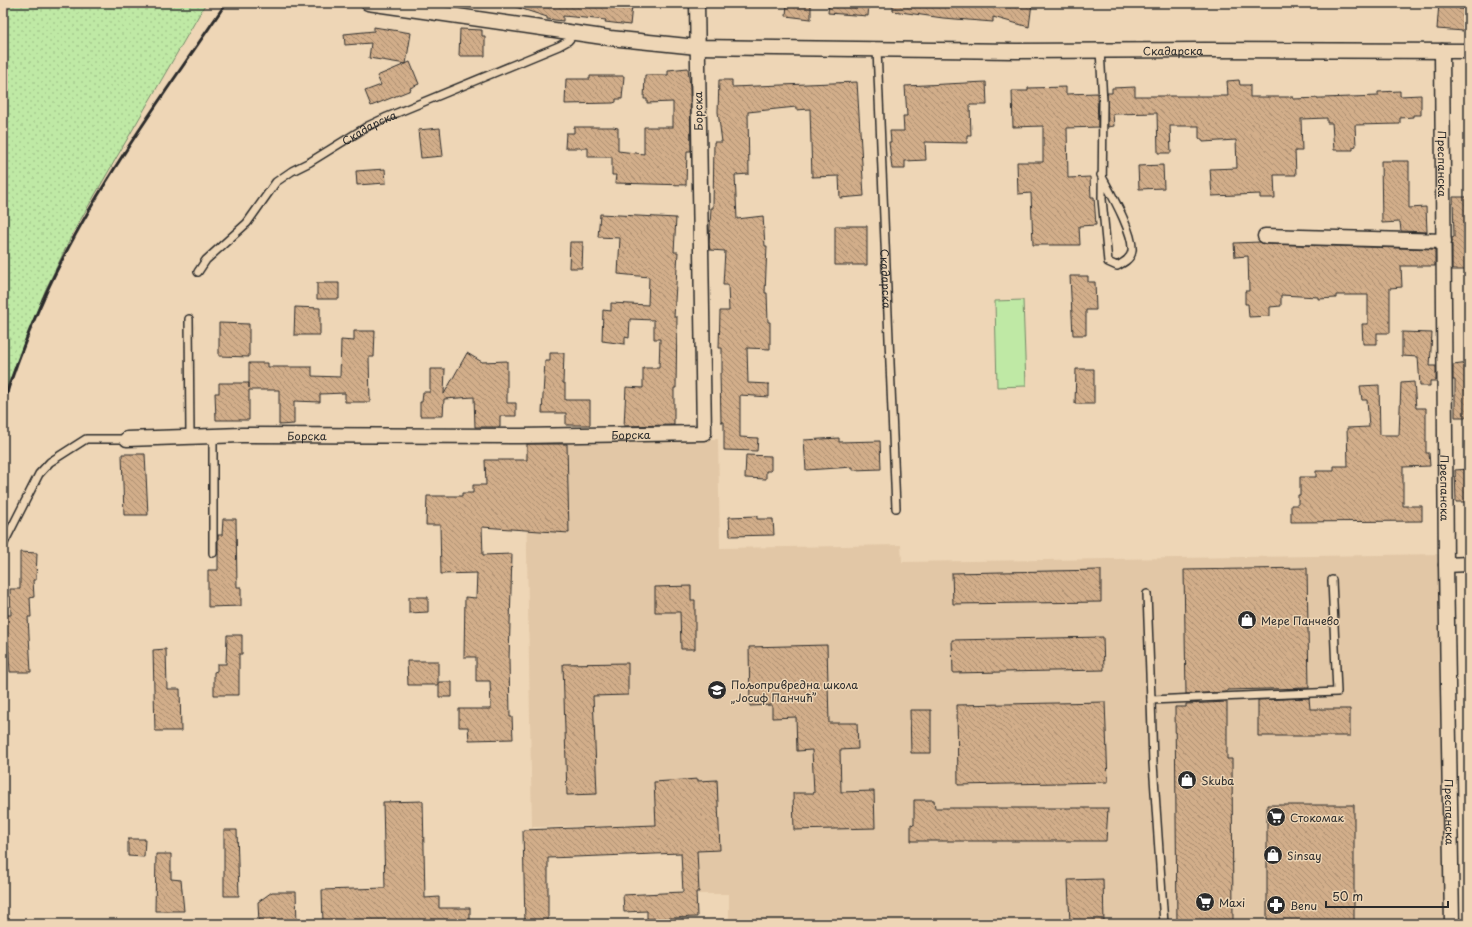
<svg xmlns="http://www.w3.org/2000/svg" width="1472" height="927" viewBox="0 0 1472 927" font-family="'Playpen Sans',sans-serif">
<style>
.built{fill:#e2c7a6}
.grass{fill:url(#grass-dots);stroke:#758a68}
.garden{fill:#bfe9a5;stroke:#758a68}
.building{fill:url(#building-back-hatch);stroke:#2b2b2b}
.lines{fill:none;stroke-linecap:round;stroke-linejoin:round}
.lane-casing{stroke:#2b2b2b;stroke-width:10}
.street-casing{stroke:#2b2b2b;stroke-width:17}
.lane{stroke:#eed6b6;stroke-width:7}
.street{stroke:#eed6b6;stroke-width:14}
.rail{stroke:#2b2b2b;stroke-width:3}
.labels{text-anchor:middle;dominant-baseline:central;stroke-width:3;stroke-linejoin:round;paint-order:stroke}
.street-label{font-size:11px;fill:#2b2b2b;stroke:#eed6b6}
.poi-label{font-size:11px;fill:#2b2b2b;stroke:#eed6b6;text-anchor:start}
</style>
<defs>
<pattern id="grass-dots" width="8" height="8" patternUnits="userSpaceOnUse"><rect width="8" height="8" fill="#bfe9a5"/><path d="M2 2h.1M6 6h.1" fill="none" stroke="#a4c88e" stroke-width="1.8" stroke-linecap="round"/></pattern>
<pattern id="building-back-hatch" width="6" height="6" patternUnits="userSpaceOnUse"><rect width="6" height="6" fill="#d2ae8a"/><path d="M-1 5l2 2M0 0l6 6M5-1l2 2" fill="none" stroke="#ab8e71"/></pattern>
</defs>
<rect width="100%" height="100%" fill="#eed6b6"/>
<filter id="ink" filterUnits="userSpaceOnUse"><feTurbulence type="fractalNoise" baseFrequency=".025" numOctaves="2"/><feDisplacementMap in="SourceGraphic" scale="8" xChannelSelector="R" yChannelSelector="G"/><feConvolveMatrix kernelMatrix="1 2 1 2 8 2 1 2 1" color-interpolation-filters="sRGB"/></filter>
<g filter="url(#ink)">
<!-- built -->
<path class="built" d="M718,439L720,548L901,545L902,562L1443,554L1449,924H729V894H698L696,825L532,827L525,442Z"/>
<!-- grass -->
<path class="grass" d="M3,3H206L74,231L45,291L3,397Z"/>
<!-- garden -->
<path class="garden" d="M1023,300L1026,386L997,387L995,301Z"/>
<!-- building -->
<path class="building" d="M513,3H619L618,4L632,6L630,25L605,22L606,20L563,16V21L547,19V17L513,6Z
M787,3H811V19L786,16Z
M829,3H869L868,16L828,13Z
M893,3H1032L1029,27L993,17V22L943,18L893,11Z
M1439,3H1460L1459,9H1465L1464,31L1437,29Z
M374,27L411,33L406,64L369,58L371,43L345,45L344,34L374,31Z
M460,29L482,30V36H485V56H459Z
M410,62L419,84L410,88L411,90L371,106L365,91L381,85L377,76Z
M688,68L690,87L691,151H687L686,185L615,183L616,175H612V157H588V148H565L566,133H574V127H613L618,128V151L644,154V127H673V102L647,103V99H644L645,75H668V70Z
M590,76H624L622,99H616V102L613,103L565,104L566,79H590Z
M719,80H732V87L857,82L864,196L840,198L839,176L812,177L810,109L796,110V107L748,112L749,174L735,175L737,219L763,216L765,246H767L765,293H767L768,322H770V349L747,348L748,383L769,384V397L740,395V437L758,438L757,451L724,450V422H721L720,373H722V348H719L720,311H729L728,285H723L725,251L710,250L709,244L711,208H713L714,142H722L718,112Z
M1239,80L1240,85H1250V97H1293V99L1351,97L1378,96V92L1400,91V96L1421,95V115H1413V117L1400,118V124L1355,125L1356,146L1353,147V150H1334L1332,123H1327V118L1301,119L1302,151H1295L1296,175H1274L1275,198H1260V194L1212,196L1210,169L1237,168L1236,140L1203,142L1202,139H1199V126H1170L1171,153H1158L1157,113L1113,114L1114,126L1108,127L1107,93H1112V88L1135,87V96H1228L1227,81Z
M986,82L987,105H970L971,135H967V143L925,142L926,160L905,161V169H892L889,142H891L890,131H904L903,116H907L905,86Z
M1066,87V94L1097,93L1098,127L1067,128L1068,178L1090,177L1091,197H1094L1096,225L1079,226L1080,245H1033L1031,193L1018,194L1017,162H1043V126L1013,127L1012,91H1028V88Z
M440,128L443,156L421,158L418,130Z
M1381,161H1409V208L1426,207L1427,232L1401,231L1400,222L1382,223Z
M1163,165L1164,188L1139,189L1138,166Z
M385,169L386,183L357,185L356,171Z
M1453,197H1469L1467,270H1452V238L1454,237Z
M600,214L676,218L674,252H678L674,317H677L676,388H674V425L624,426L626,387L643,388V368H659L660,339H654V320L630,319L629,338L625,337V344L602,341L603,310L611,311V303L648,305L649,277L618,274L620,238L598,237Z
M835,226H867V265H835Z
M570,242H583L582,268H569Z
M1260,242L1265,244L1435,249V266H1401L1402,287L1390,288V333H1377V344H1363L1362,324H1368V295H1336V298L1318,299V297L1281,295V306L1270,307V316L1249,317L1248,304H1245V291H1249L1248,256L1235,257L1234,243Z
M1070,276H1088V282H1095L1096,310H1086V335H1073Z
M317,283H339V299H317Z
M295,307L320,308V335H294Z
M219,323L249,324V357L219,356Z
M354,331H375L374,357H369L370,402H345V393L320,394V402L294,401V424L279,425V390H249V420H216L215,393H219V383H249V388V363H268V367H312V376L340,377L341,340L354,341Z
M1402,332L1432,333L1430,366H1436V381H1430V386H1420L1418,357L1402,356Z
M467,353L482,362L507,361V403H516V416H500V427H475L474,397L444,399L443,416H420V402H422L423,392H430V369H445L444,394Z
M550,353H564L563,383H565V400H590V425H566V413H542L545,361H550Z
M1469,363V417H1455V380H1453V365Z
M1076,369H1094V404H1075Z
M1414,382L1416,408H1426V453H1429L1430,466L1403,467V506H1422V521L1291,522V505H1298V495H1300V477H1316V471H1334V466H1348L1347,428L1369,427L1367,400H1362L1360,386L1379,385L1380,435H1399L1401,383Z
M839,438V442L880,441L881,469L853,470V467L806,470L804,440Z
M527,444H567L569,533L482,527L483,555L512,554L509,659L510,717H512L513,739L469,740L468,727H459V709H491L490,681H476V657H464L465,597L476,598L477,573L441,574L440,525H426L427,496H462V493H473V485H486L485,460H527Z
M122,454H145L148,515H124Z
M746,455L771,456V471H766V479L745,478Z
M1469,469V502H1456L1455,470Z
M757,516V519H773L774,535L730,536L729,517Z
M223,519H236L237,587H241V606L208,607V570H218V535H222Z
M20,552L37,553L36,580H33L34,597L30,598L31,617H28L31,672H10L8,640H5L4,615H11L10,589H20Z
M1307,568L1309,688L1227,690V692L1186,694L1184,570Z
M1101,570V602L953,604L952,573Z
M691,586V600H695V649H681L680,612H655V587Z
M409,597H428V612L409,613Z
M227,635H242V654H239V695H214V672L217,671V664H226Z
M1103,637L1104,670L953,673L952,640Z
M827,645L829,723H857L858,749L840,750L841,792L874,791L875,828L794,830L793,793H814L812,750L797,751L796,717L772,718V705L750,706L749,647Z
M166,649L167,689H180L181,731H155L153,650Z
M407,661H438V685H408Z
M628,663V695L593,696L597,794L567,795L563,664Z
M439,682H452V697H439Z
M1309,698L1310,709H1350V736H1258V700Z
M1105,702L1108,782L958,785L957,705Z
M1227,702V759H1232L1233,924H1177L1175,707H1186V704Z
M910,710H931V753H911Z
M698,779V781L717,780L720,850L697,851L699,892H696L697,917L647,919V911L624,912L623,895L683,892L681,853L548,858V924H525L523,830L656,825L654,782Z
M914,800H934L935,808H1108L1106,841H911V824L914,825Z
M423,801L425,898L439,897V908H470V924H323L322,890L385,888L383,802Z
M1267,805H1354V924H1267Z
M224,830H237L239,896H224Z
M128,839H145L144,857L128,856Z
M156,854H171V879L181,880L184,911H155Z
M1103,879L1104,924H1070L1068,880Z
M272,892H296L297,924H259L258,902Z"/>
<g class="lines">
<defs>
<g id="lane">
<path id="s1" d="M877,49L896,508"/>
<path d="M1100,50L1103,102L1102,199L1108,262L1117,266C1123,263 1131,259 1132,251C1134,233 1110,192 1101,175"/>
<path id="s2" d="M198,272L206,260L247,223L276,182L292,171L310,162L368,126L387,117L559,46L568,41L575,33"/>
<path d="M189,319L190,436"/>
<path d="M3,545L39,474L50,462L86,439H127"/>
<path d="M213,553V435"/>
<path d="M1147,594L1151,700L1337,692L1332,580"/>
<path d="M1151,700L1153,763L1164,924"/>
</g>
<g id="street">
<path id="s3" d="M368,3L610,38L697,47L1016,51L1205,50L1469,51"/>
<path id="s4" d="M1442,51L1446,565L1452,924"/>
<path d="M1265,236L1444,241"/>
<path id="s5" d="M127,439L242,435L521,436L704,433L697,3"/>
<path d="M1446,565L1469,564"/>
</g>
</defs>
<!-- lane casing -->
<use href="#lane" class="lane-casing"/>
<!-- street casing -->
<use href="#street" class="street-casing"/>
<!-- lane -->
<use href="#lane" class="lane"/>
<!-- street -->
<use href="#street" class="street"/>
<!-- rail -->
<path class="rail" d="M3,404C19,355 39,304 63,258C109,168 170,86 226,3"/>
</g>
</g>
<!-- icons -->
<defs>
<symbol id="shop-disc" viewBox="-11 -11 22 22"><circle r="9.5" fill="#2b2b2b" stroke="#eed6b6"/><path d="M-5-2.5h2.3a2.7 3.5 0 0 1 5.4 0H5L5.5 6h-11ZM-1.5-2.5h3a1.5 2.3 0 0 0-3 0Z" fill="#fff"/></symbol>
<symbol id="school-disc" viewBox="-11 -11 22 22"><circle r="9.5" fill="#2b2b2b" stroke="#eed6b6"/><path d="M0-5L7-2L0 1L-7-2ZM-4 1L0 2.5L4 1V4Q0 6-4 4Z" fill="#fff"/></symbol>
<symbol id="supermarket-disc" viewBox="-11 -11 22 22"><circle r="9.5" fill="#2b2b2b" stroke="#eed6b6"/><path d="M-6-5.5h2.5l.6 2H6L4.5 2H-2.5L-4.4-4H-6ZM-1.5 3.2a1.3 1.3 0 1 0 .1 0ZM3 3.2a1.3 1.3 0 1 0 .1 0Z" fill="#fff"/></symbol>
<symbol id="pharmacy-disc" viewBox="-11 -11 22 22"><circle r="9.5" fill="#2b2b2b" stroke="#eed6b6"/><path d="M-2-6h4v4h4v4h-4v4h-4v-4h-4v-4h4Z" fill="#fff"/></symbol>
</defs>
<g fill-rule="evenodd">
<use href="#shop-disc" x="1236" y="609" width="22" height="22"/>
<use href="#school-disc" x="706" y="679" width="22" height="22"/>
<use href="#shop-disc" x="1176" y="769" width="22" height="22"/>
<use href="#supermarket-disc" x="1265" y="806" width="22" height="22"/>
<use href="#shop-disc" x="1262" y="844" width="22" height="22"/>
<use href="#supermarket-disc" x="1194" y="891" width="22" height="22"/>
<use href="#pharmacy-disc" x="1265" y="894" width="22" height="22"/>
</g>
<g class="labels">
<!-- street labels -->
<g class="street-label">
<text stroke="none"><textPath href="#s3" startOffset="808">Скадарска</textPath></text>
<text transform="translate(698 111) rotate(-91)">Борска</text>
<text stroke="none"><textPath href="#s2" startOffset="228">Скадарска</textPath></text>
<text stroke="none"><textPath href="#s4" startOffset="113">Преспанска</textPath></text>
<text stroke="none"><textPath href="#s1" startOffset="230">Скадарска</textPath></text>
<text stroke="none"><textPath href="#s5" startOffset="180">Борска</textPath></text>
<text stroke="none"><textPath href="#s5" startOffset="504">Борска</textPath></text>
<text stroke="none"><textPath href="#s4" startOffset="437">Преспанска</textPath></text>
<text stroke="none"><textPath href="#s4" startOffset="761">Преспанска</textPath></text>
</g>
<!-- poi labels -->
<g class="poi-label">
<text x="1261" y="620">Мере Панчево</text>
<text x="731" y="684">Пољопривредна школа<tspan x="731" dy="13">„Јосиф Панчић”</tspan></text>
<text x="1201" y="780">Skuba</text>
<text x="1290" y="817">Стокомак</text>
<text x="1287" y="855">Sinsay</text>
<text x="1219" y="902">Maxi</text>
<text x="1290" y="905">Benu</text>
</g>
</g>
<!-- margin -->
<rect width="1472" height="927" fill="none" stroke="#eed6b6" stroke-width="16"/>
<rect x="8" y="8" width="1456" height="911" fill="none" stroke="#2b2b2b" stroke-width="1.5" filter="url(#ink)"/>
<!-- scale -->
<path d="M1326 901v6h122v-6" fill="none" stroke="#2b2b2b" stroke-width="2"/>
<text x="1332" y="901" font-size="12" fill="#2b2b2b" stroke="#eed6b6" stroke-width="3" paint-order="stroke">50 m</text>
</svg>
